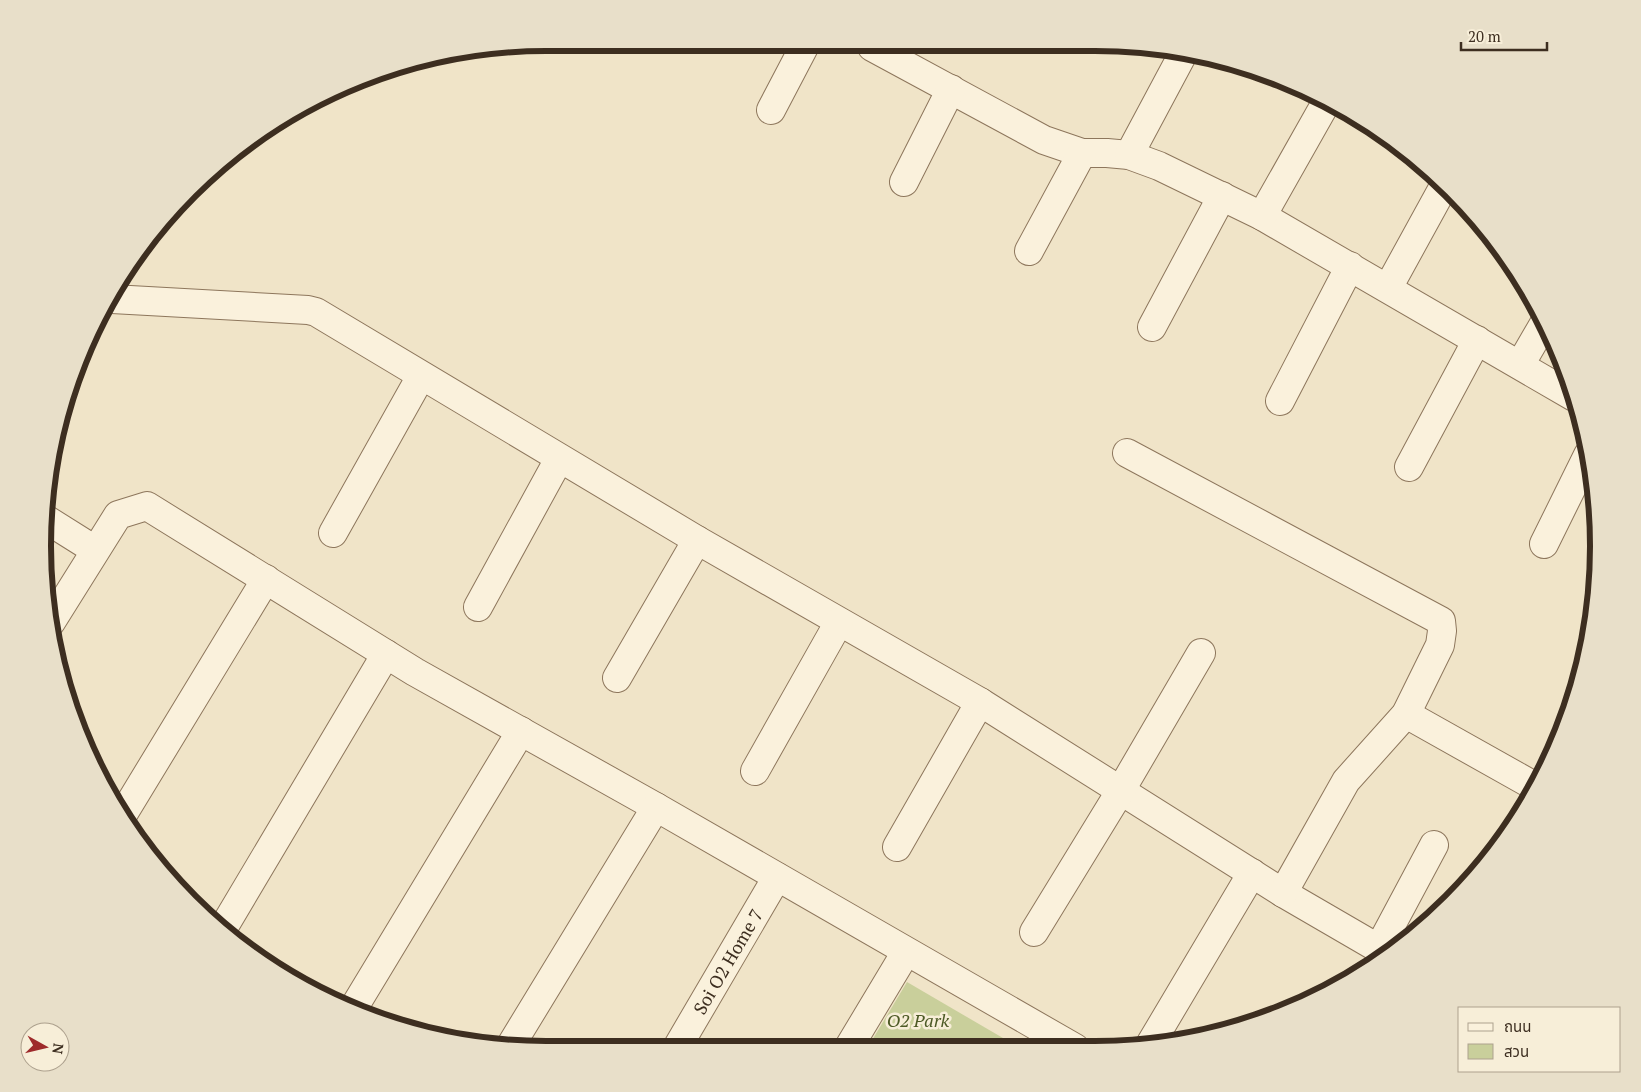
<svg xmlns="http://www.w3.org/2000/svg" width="1641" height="1092" viewBox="0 0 1641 1092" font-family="'PT Serif','Noto Sans Thai',serif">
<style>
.green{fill:#c9cf9b}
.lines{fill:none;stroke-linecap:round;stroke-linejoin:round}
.minor-casing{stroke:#8d765c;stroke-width:30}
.minor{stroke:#faf1dc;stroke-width:28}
.labels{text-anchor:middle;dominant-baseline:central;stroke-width:5;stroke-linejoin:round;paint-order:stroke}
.street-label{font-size:18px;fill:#3d2e20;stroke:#f7eed8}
.park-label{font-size:18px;font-style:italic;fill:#4d5a26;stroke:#f7eed8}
.rim{fill:none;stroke:#3d2e20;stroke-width:6}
</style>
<rect width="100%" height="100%" fill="#f0e4c8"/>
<!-- green -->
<path class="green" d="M907,982L1020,1048L868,1047Z"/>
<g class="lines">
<defs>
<g id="minor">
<path d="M872,47L1044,140L1082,153H1107L1129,155L1159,166L1262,216L1574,397"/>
<path d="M771,110L804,47"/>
<path d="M1129,155L1184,52"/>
<path d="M904,182L951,89"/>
<path d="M1262,216L1327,101"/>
<path d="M1029,251L1082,153"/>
<path d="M1388,288L1444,186"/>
<path d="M112,299L308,310L316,312L697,540L980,702L1283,893L1388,954"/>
<path d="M1152,327L1222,196"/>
<path d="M1520,365L1545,322"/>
<path d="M1280,401L1350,266"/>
<path d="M1127,453L1441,621L1442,631L1440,645L1406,714L1346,781L1283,893"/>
<path d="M1409,467L1477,340"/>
<path d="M44,518L95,550"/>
<path d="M333,533L421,376"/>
<path d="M1544,544L1588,455"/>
<path d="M478,607L559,459"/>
<path d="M51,622L118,515L147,506L415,672L656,807L1075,1048"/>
<path d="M617,678L697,540"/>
<path d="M1406,714L1536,787"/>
<path d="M755,771L839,622"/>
<path d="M122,816L266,579"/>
<path d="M897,847L980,702"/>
<path d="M222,930L386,654"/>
<path d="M1034,932L1121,790L1201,653"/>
<path d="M1379,948L1434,845"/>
<path d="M353,1009L521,731"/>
<path d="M1151,1043L1252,873"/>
<path d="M511,1045L656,807"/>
<path id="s1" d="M678,1046L777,877"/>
<path d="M849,1047L906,952"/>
</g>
</defs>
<!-- minor casing -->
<use href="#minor" class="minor-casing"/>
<!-- minor -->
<use href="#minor" class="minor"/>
</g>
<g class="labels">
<!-- street labels -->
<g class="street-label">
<text stroke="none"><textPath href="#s1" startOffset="98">Soi O2 Home 7</textPath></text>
</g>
<!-- park labels -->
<g class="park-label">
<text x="918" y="1020">O2 Park</text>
</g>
</g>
<!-- crop -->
<path d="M0 0H1641V1092H0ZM546 51H1095A495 495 0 0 1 1590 546V546A495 495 0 0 1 1095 1041H546A495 495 0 0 1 51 546V546A495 495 0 0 1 546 51Z" fill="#e8dfc9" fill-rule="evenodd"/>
<path class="rim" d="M546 51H1095A495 495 0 0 1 1590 546V546A495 495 0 0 1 1095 1041H546A495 495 0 0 1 51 546V546A495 495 0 0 1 546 51Z"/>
<!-- legend -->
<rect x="1458" y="1007" width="162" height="65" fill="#f7eed8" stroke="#ada18e"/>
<rect x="1468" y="1023" width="25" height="8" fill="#faf1dc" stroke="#ada18e"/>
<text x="1504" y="1032" font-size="15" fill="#3d2e20">ถนน</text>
<rect x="1468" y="1044" width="25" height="15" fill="#c9cf9b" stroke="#ada18e"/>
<text x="1504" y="1057" font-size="15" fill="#3d2e20">สวน</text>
<!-- north arrow -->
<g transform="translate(45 1047) rotate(98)"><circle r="24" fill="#f7eed8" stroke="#ada18e"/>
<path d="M0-4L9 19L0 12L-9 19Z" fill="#9e2a2b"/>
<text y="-8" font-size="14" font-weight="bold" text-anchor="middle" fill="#3d2e20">N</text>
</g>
<!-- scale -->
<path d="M1461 42v8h86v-8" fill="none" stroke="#3d2e20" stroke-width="2.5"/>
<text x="1468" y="42" font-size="15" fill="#3d2e20" stroke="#f7eed8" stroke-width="4" paint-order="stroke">20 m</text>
</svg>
